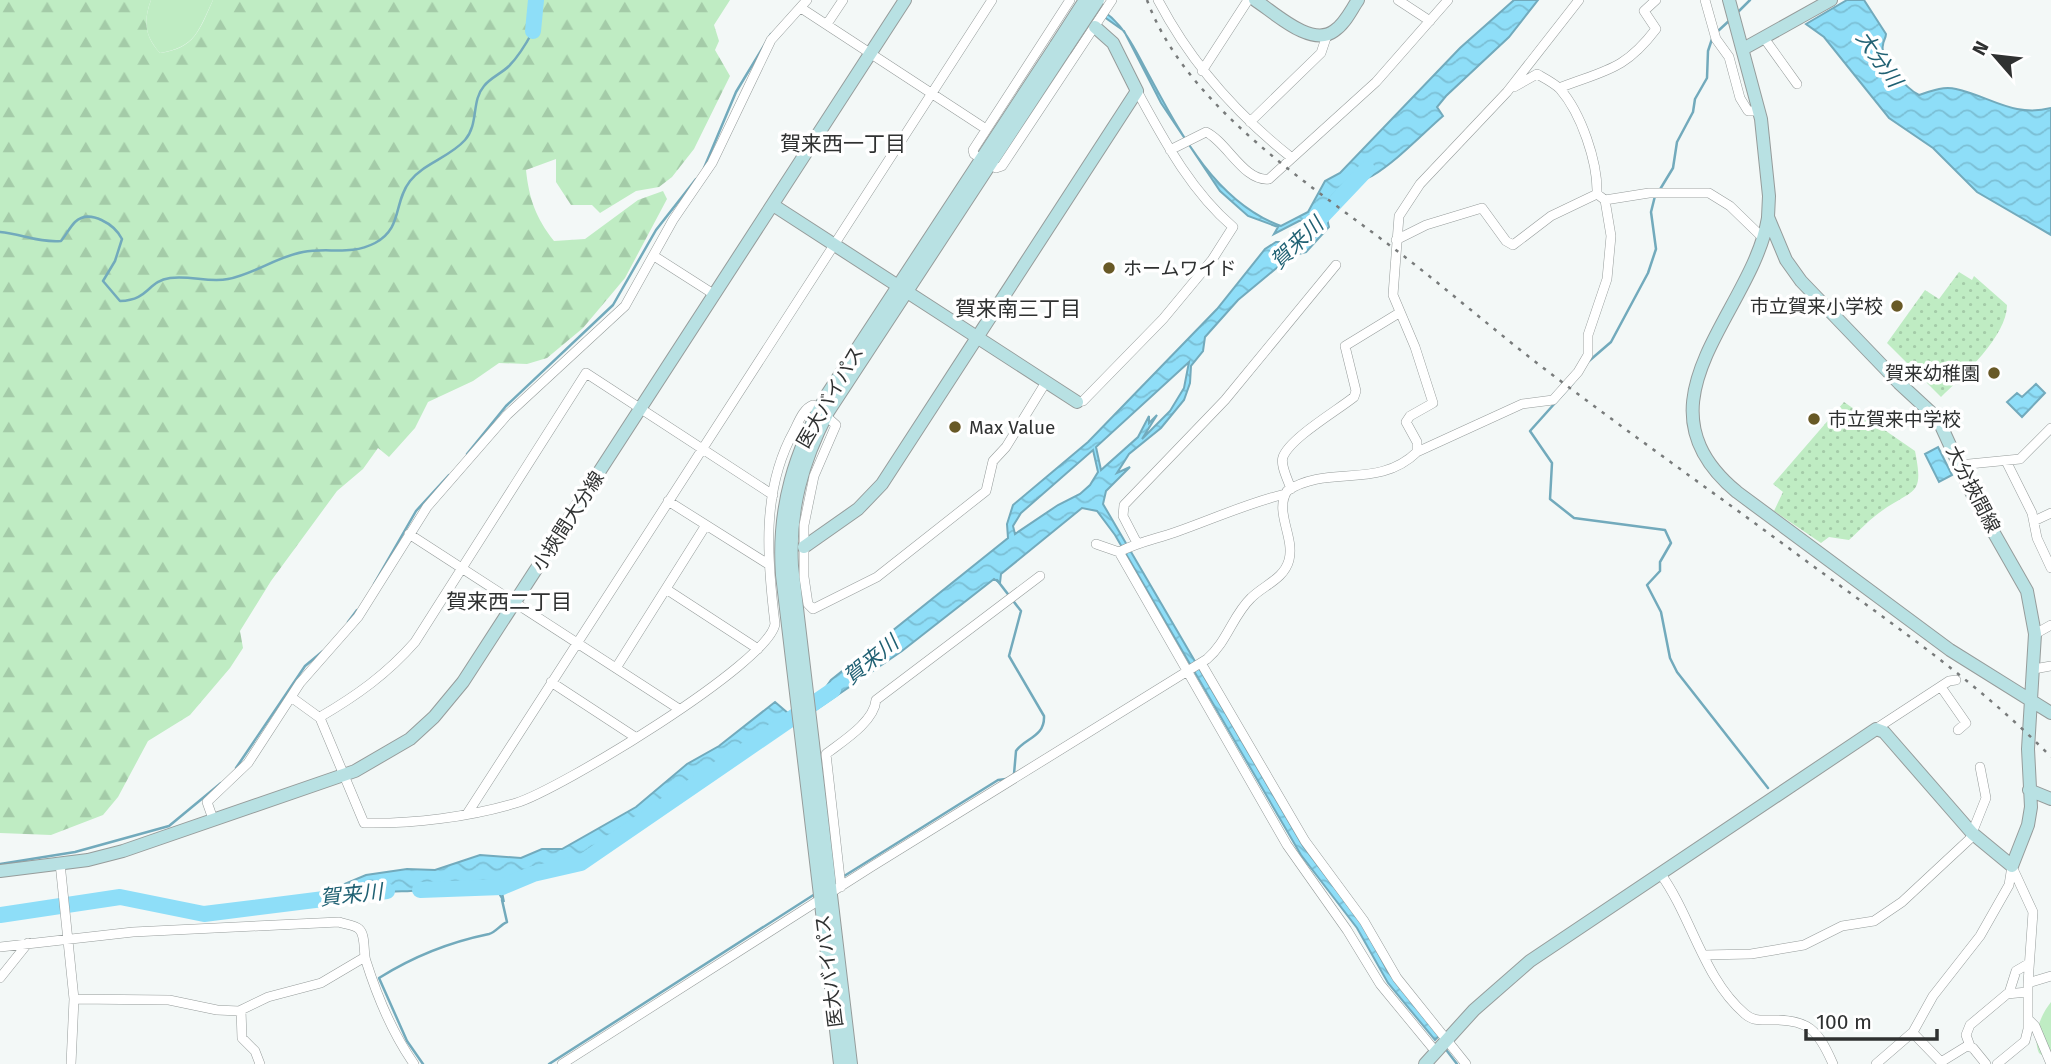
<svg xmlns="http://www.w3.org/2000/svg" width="2051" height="1064" viewBox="0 0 2051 1064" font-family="'Fira Sans','Noto Sans JP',sans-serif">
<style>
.grass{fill:#bfecc3}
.forest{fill:url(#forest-firs)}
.park{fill:url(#park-dots)}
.water{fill:url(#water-waves);stroke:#72aabc;stroke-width:2;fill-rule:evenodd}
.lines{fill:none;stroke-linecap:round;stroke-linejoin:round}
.stream{stroke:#72aabc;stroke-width:2.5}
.river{stroke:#8edef8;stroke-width:16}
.street-casing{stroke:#969c9b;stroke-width:10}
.secondary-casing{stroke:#969c9b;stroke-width:14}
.street{stroke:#fff;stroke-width:9}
.secondary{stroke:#b8e1e3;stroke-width:12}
.rail{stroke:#787b7b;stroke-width:2.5;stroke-dasharray:3.5 7;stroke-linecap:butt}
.secondary-bridge-casing{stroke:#969c9b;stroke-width:14;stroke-linecap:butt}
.secondary-bridge{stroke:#b8e1e3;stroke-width:12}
.poi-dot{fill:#685926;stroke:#fff;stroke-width:2.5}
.labels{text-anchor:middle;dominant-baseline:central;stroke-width:7;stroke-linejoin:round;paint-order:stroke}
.poi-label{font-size:19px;fill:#2f3131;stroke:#fff;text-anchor:start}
.street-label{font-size:19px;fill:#2f3131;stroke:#fff}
.water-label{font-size:21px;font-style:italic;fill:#206173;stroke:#fff}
.neighbourhood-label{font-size:21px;fill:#2f3131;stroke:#fff}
</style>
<defs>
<pattern id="forest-firs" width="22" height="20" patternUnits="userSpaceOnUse" patternTransform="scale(1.75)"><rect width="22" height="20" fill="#bfecc3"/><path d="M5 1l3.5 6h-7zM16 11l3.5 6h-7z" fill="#a4cba8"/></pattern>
<pattern id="park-dots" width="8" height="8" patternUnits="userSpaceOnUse" patternTransform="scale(1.75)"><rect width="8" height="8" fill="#bfecc3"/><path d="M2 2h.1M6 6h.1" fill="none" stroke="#a4cba8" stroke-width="1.8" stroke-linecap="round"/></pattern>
<pattern id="water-waves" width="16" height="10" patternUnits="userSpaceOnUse" patternTransform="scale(1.75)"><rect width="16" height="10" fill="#8edef8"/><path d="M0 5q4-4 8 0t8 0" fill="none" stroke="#7bbfd5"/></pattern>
</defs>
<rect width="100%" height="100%" fill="#f3f8f7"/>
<!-- grass -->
<path class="grass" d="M151,0H213C198,31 196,47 160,53C145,36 143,22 151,0Z
M2051,1002V1062L2039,1053C2032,1036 2040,1016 2051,1002Z"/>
<!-- forest -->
<path class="forest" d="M0,0H151C143,21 145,37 160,53C195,48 199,31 213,0H730L714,25L719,41L715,50L730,76L694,149L672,177L659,187L636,191L600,213L592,205H571L556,182V159L526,170C529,199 536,218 554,241L585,239L638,200L663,191L667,199L625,278L583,328L547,358L527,364L499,363L473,381L428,402L415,428L389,457L378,448L363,469L337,491L271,581L240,631L243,648L230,668L190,715L148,741L118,797L103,815L51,835L0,833Z"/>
<!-- park -->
<path class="park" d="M1959,272L1972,280L1974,276L2007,305C2007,336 1963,376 1941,397L1887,343L1925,290L1939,299Z
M1844,402L1915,451C1924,496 1915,488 1883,510C1871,518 1860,530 1849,540L1829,537L1821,543L1774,511L1783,492L1773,484Z"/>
<!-- water -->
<path class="water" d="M1080,0C1115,10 1129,37 1144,66C1177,127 1213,201 1281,226L1308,212L1325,181L1340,173L1460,48L1514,0H1538L1509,37L1446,96L1437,107L1443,116C1420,136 1398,160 1372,176C1348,190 1344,178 1324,206L1329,227L1306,252L1291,256L1238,300L1205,337L1203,351L1191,366L1190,383L1184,400L1161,428L1129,454L1117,473L1130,467L1106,491L1103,504L1303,846L1363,925L1388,972L1440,1035L1435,1040L1388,983L1357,928L1301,855L1115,535L1097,511L1082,508L1001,574L1000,583L994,579L902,651L817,709L815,697L821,694L831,680L1008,538L1007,524L1013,505L1088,442L1217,309L1265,249L1276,242H1287L1308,228V220L1299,221L1274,234L1278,227L1248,216L1220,191L1161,103L1124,31ZM1189,362L1184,388L1170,411L1142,439L1157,415L1149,423V416L1138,437L1101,470L1096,447ZM1093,450L1098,472L1090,485L1080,494L1058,505L1015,534L1013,526L1021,513Z
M1847,0H1864L1886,34C1886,38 1883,41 1883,45C1879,59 1907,89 1919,95C1931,91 1943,86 1956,89C1989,96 2014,118 2051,108V235L1977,192L1933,148L1889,118L1824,37L1806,24Z
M2036,384L2045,393L2022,417L2007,402L2017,393L2022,397Z
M1938,447L1952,475L1939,482L1925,454Z
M775,702L789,714L790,723L726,762L717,764L653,812L564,869L551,874L531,872L500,882L504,902L493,883C433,889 395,896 335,888L366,875L407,869L435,870L480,855L521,858L542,849H562L636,807L687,764L719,746Z"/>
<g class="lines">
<!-- stream -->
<path class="stream" d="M1738,12L1750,0
M1718,31L1731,19
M704,168L736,92L771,34
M1659,191L1673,168L1677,142L1693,112L1695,99L1707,78L1708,51L1712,39
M0,232C21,234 40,243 61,241C66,235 70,227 75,222C90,208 115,225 122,239L115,261L103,281L120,301C150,300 147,281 170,278C190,275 209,283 228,279C254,274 276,257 303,252C328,247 350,256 375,243C403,228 393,203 410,181C423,164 450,157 465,140C479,124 471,101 484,86C490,78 502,73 509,66C519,56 526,44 533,31
M1589,361L1611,342L1648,273L1656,249L1651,212L1655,196
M1573,383L1530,431L1552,463L1550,499L1574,518L1665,530L1671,543L1660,562V571L1647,585L1661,612L1670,658L1677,672L1768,788
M467,454L506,406L613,305L656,230L696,179
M997,580L1021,611L1009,656L1044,716C1045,737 1025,738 1016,751L1014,774
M374,584L416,511L449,475
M348,622L357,610
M236,768L305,666L323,651
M0,864L75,852L169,826L221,783
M841,878L998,780L1006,779
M1444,1047L1457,1064
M423,1064L407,1041L379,978C414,956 450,942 489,934C496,932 500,925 507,922L502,900
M549,1064L815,894"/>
<!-- river -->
<path class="river" d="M533,31L536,0
M1312,227L1367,169
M420,890L502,887L533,874L581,863L833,690
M0,915L120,897L204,914L387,891"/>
<defs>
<path id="street" d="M1070,0L973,150L974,154L996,168L1002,166L1112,0
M1158,0C1191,63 1236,114 1292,158
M1398,0L1430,21
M1705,0L1716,39L1729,57L1740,98L1748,111H1759
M801,8L986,129
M827,24L843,0
M1764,38L1797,84
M1202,71L1248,0
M1514,87L1537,74C1544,78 1554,83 1560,89C1581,113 1598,162 1597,194
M1559,88C1605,70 1624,71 1656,29L1644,11L1656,0
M1250,122L1321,53L1327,35
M1170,150L1206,132C1227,142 1244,182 1269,179L1376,82L1448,0
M1605,200L1649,193H1709L1730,206L1763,238
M1396,240L1426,225L1482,208L1506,241L1513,245L1551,216L1597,194L1605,200L1611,236L1607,279L1588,335V355L1578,372L1553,400L1522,404L1417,452
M654,256L715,295
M1077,402L1083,401L1163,319L1212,260L1233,227C1190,190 1164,140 1137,91
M826,416L836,425L814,476L804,525V577L808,604L813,609L877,577L986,491L993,461L1006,447L1046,382
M2007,463L2032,513L2037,538L2051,568
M1959,465L2020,459L2051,428
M1291,489C1288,480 1280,465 1283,457C1290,438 1338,410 1354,397L1356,391L1345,346L1399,313
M668,501L768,564
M2034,521L2051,513
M409,534L679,709
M1137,543L1123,516L1124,505L1225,400L1336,265
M1096,544L1119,552C1138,542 1156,539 1176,532C1213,519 1248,503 1285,494
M1119,552L1287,845L1347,930L1380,984L1436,1052
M666,589L758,649
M2035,634L2051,625
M1201,663L1305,841L1364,921L1397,978L1466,1064
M616,668L706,525
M2034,669L2051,666
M551,682L635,737
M1941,687L1966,723L1958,730
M291,697L320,718L364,823C413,824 469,817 516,803C559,790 769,663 775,624C767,559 761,490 794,431C799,421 803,409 813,405L820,407
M320,717C356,696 387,674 415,642L586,373L773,495
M1874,730L1949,681L1956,680
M467,814L992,0
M213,819L207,802L248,763L300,683L358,617L427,507L507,415L625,306L673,220L712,163L771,40L807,0
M1972,833L1986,798L1980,767
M60,863L74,999L71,1064
M1660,873C1692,917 1703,978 1745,1014C1753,1021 1760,1020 1770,1020C1809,1019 1818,1030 1833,1064
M841,887L826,754C843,741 874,722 876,700L1040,576
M0,947L133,932L339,922C344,924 355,925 359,929C366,935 363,953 366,961C377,996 393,1034 414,1064
M1705,955L1751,954L1804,945L1842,926L1874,921L1902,902L1974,835
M0,978L28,943
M2028,983L2051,976
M2009,993L2016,971L2028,964
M74,999L169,1000L217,1010L239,1011L268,997L321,983L365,957
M241,1010L242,1038L255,1051L260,1064
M2029,1020L2035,1026L2051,1064
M1913,1033L1941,1062L1967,1046L1973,1048L1986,1064
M1970,1046L1966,1035L1970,1025L2007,994L2027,992
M562,1064L871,867L1207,659C1227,642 1233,615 1251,598C1264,585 1284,579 1289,560C1295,537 1274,512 1287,491C1328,464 1378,490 1417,452V442L1406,422L1410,416L1433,403L1415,347L1393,295L1399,216L1420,184L1507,92L1579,0
M1876,1064L1913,1032L1933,996L1980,936L2009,885L2012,866
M1997,1064L2025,1041L2028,1029V983L2033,912L2014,871"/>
<path id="secondary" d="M1255,0C1274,12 1311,48 1334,31C1345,24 1351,10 1358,0
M1743,49L1831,0
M773,205L1077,402
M1768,218C1752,313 1628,402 1737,492L1950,650L2051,713
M804,547L858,509L882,484L1137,91L1113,43L1095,27
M2029,790L2051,799
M0,871L88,860L123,851L355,771L410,739L434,717L463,682L905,0
M840,1064L782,575C777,507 795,451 828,393L1056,45
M851,1064L792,566C789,510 802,462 828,412L1065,50
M1425,1064L1474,1010L1530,961L1876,729L1884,732L1972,833L2012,866L2028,825L2031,807L2028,749L2035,634L2027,591L1974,498L1938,419L1899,383L1801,281L1786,260L1768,217L1769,196L1761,119L1729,0"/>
</defs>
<!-- street casing -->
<use href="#street" class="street-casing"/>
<!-- secondary casing -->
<use href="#secondary" class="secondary-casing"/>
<!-- street -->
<use href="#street" class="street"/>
<!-- secondary -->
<use href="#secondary" class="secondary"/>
<!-- rail -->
<path class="rail" d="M1147,0C1187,109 1316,188 1405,257C1454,295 1501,336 1550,373C1629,433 1710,490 1790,549C1880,616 1973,677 2051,757"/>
<defs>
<path id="secondary-bridge" d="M1056,45L1085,0
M1065,50L1098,0"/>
</defs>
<!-- secondary-bridge casing -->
<use href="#secondary-bridge" class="secondary-bridge-casing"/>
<!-- secondary-bridge -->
<use href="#secondary-bridge" class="secondary-bridge"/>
</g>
<!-- markers -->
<g class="poi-dot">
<circle cx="1109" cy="268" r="7"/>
<circle cx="1897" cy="306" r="7"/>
<circle cx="1994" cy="373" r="7"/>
<circle cx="1814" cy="419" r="7"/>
<circle cx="955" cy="427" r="7"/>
</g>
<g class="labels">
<!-- poi labels -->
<g class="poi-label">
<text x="1123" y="268">ホームワイド</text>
<text x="1883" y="306" text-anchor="end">市立賀来小学校</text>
<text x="1980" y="373" text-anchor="end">賀来幼稚園</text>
<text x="1828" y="419">市立賀来中学校</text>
<text x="969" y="427">Max Value</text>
</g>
<!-- street labels -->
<g class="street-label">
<text transform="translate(830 397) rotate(-60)">医大バイパス</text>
<text transform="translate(1973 489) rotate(63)">大分挾間線</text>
<text transform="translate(568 521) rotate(-57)">小挾間大分線</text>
<text transform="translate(829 971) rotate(-97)">医大バイパス</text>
</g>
<!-- water labels -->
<g class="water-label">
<text transform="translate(1879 59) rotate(55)">大分川</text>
<text transform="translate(1297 243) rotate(-44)">賀来川</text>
<text transform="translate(871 660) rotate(-39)">賀来川</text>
<text transform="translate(351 895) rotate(-6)">賀来川</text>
</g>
<!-- neighbourhood labels -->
<g class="neighbourhood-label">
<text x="843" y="144">賀来西一丁目</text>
<text x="1018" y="309">賀来南三丁目</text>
<text x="509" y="602">賀来西二丁目</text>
</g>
</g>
<!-- north arrow -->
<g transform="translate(1995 56) rotate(298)" stroke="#ffffff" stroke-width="5" paint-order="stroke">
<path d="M0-5L12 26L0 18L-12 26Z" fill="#2f3131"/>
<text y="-10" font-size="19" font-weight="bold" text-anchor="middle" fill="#2f3131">N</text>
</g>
<!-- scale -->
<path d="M1806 1029v10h131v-10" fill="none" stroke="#2f3131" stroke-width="3.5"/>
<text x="1816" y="1029" font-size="21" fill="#2f3131" stroke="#ffffff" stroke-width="5" paint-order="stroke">100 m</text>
</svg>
